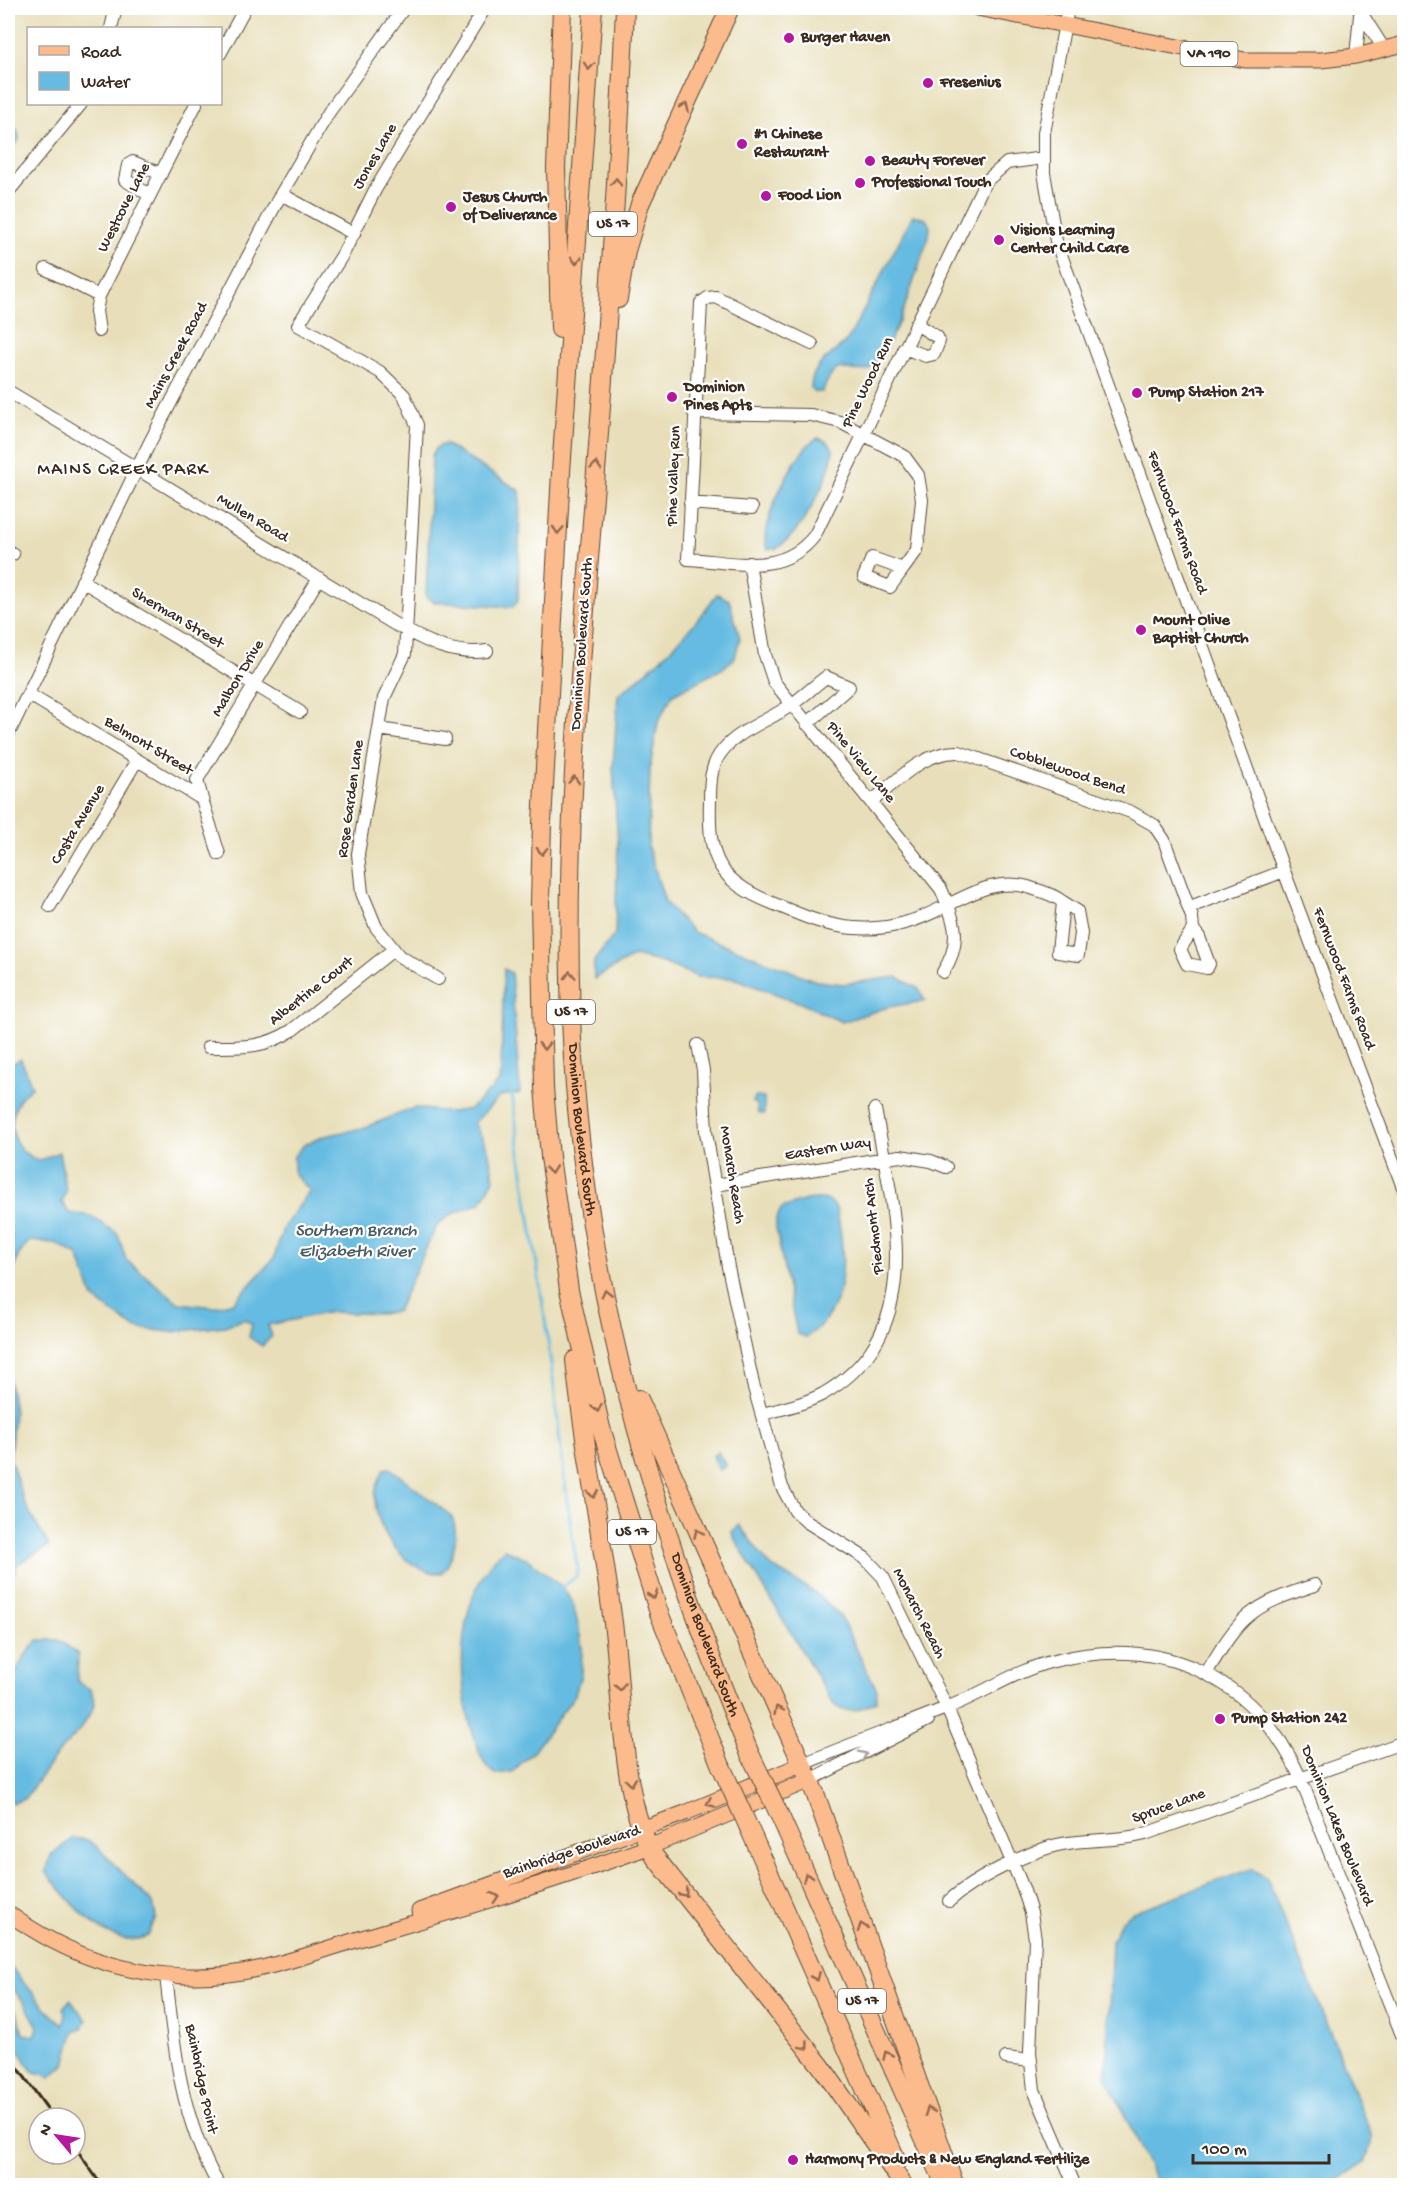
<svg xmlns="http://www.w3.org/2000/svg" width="1412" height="2193" viewBox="0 0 1412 2193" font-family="'Gochi Hand',sans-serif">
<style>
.water{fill:#65bbe1;stroke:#507280;stroke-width:1.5}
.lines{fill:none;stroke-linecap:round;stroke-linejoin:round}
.stream{stroke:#65bbe1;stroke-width:3}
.minor-casing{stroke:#554535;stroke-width:14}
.major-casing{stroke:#554535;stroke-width:17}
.highway-casing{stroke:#554535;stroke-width:20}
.minor{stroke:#fff;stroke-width:12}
.major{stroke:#fbbb8d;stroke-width:15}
.highway{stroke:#fbbb8d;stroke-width:18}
.rail{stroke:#3b2a1e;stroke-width:3}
.highway-bridge-casing{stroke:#554535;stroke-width:20;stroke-linecap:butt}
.highway-bridge{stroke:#fbbb8d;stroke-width:18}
.oneway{stroke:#916b50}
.oneway2{stroke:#a79f9a}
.poi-dot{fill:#b5179e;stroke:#fff;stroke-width:2}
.labels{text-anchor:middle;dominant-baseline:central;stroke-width:4.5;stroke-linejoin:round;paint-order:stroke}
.shield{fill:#fff;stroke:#766a62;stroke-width:1.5}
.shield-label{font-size:15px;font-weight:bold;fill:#3b2a1e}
.poi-label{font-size:16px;font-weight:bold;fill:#3b2a1e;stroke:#fff;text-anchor:start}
.street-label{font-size:16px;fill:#3b2a1e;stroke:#fff}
.neighbourhood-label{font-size:18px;letter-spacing:1.5px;fill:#3b2a1e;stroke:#fff}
.water-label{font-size:18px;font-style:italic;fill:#4a5d62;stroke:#fff}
</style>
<rect width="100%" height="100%" fill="#fff"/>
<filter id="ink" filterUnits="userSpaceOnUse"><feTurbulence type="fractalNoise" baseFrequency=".0167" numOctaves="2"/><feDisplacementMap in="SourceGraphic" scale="12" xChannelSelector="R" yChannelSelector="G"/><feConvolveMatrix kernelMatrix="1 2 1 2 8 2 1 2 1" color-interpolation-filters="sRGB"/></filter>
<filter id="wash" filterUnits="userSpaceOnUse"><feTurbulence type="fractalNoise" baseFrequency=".008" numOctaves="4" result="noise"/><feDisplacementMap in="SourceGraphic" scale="24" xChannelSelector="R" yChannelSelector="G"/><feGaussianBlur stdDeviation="1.35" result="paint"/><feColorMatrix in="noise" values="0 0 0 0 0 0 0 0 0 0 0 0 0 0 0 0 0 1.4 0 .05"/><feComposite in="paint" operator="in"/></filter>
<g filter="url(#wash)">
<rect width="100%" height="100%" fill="#e8dfba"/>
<!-- water -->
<path class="water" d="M8,120L17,130L19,139L8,155Z
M913,215L926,219L930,227L929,236C917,269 895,351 868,370C839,374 839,355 822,392H814L811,388C812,360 836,356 850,336Z
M818,438L828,442L833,449C830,479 802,533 776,549H767C756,529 797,445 818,438Z
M445,444L520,491L518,600L513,607L434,602L426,597L432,455L437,447Z
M717,594L729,600L740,638L735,657L722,669L673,694L658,722L650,768L648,847L665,902L693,932L816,981L843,984L897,977L919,989L925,1001L888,1007L842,1022L803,1004L733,978L698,977L663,963L634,956L594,979V961L615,934L618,845L613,768L618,695C659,663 686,637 717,594Z
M504,969L511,973L520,1093L500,1096L474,1123L488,1149L494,1179L481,1203L450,1215L436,1227L397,1311L381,1314L331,1312L268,1325L272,1336L262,1346L249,1337L252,1324L244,1319L225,1326L171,1332L135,1328L93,1298L78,1255L55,1243L29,1241L18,1256L8,1288V1066L21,1059L32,1087C13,1100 5,1128 20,1148C24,1154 33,1158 39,1161L59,1152L66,1191L62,1202L69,1213L91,1216L118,1234L126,1260L179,1303L214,1307L234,1302L274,1258L283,1228L310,1191L294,1174V1156L305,1144L325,1136L363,1128L414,1108L451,1112L470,1109L500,1081C503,1043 502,1007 504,969Z
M755,1097L764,1098V1114L758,1113L757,1104L752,1102Z
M806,1200C818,1199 829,1196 836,1208C846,1252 850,1310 806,1337L797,1334L776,1228V1218L782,1208Z
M8,1371L14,1412L10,1458L24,1502L49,1546L17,1564L8,1592Z
M718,1452L726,1466L719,1470L713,1456Z
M390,1468L451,1516C460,1533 454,1559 442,1573C408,1575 377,1533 375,1500C374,1491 380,1477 384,1469Z
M739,1525L769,1565L817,1594L840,1616L877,1690L876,1701C864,1708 847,1716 834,1705L733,1536L732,1532Z
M504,1549L526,1558L563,1588L572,1602L578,1624L582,1648L581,1674L575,1695L533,1752L512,1772L495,1774C482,1766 479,1751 475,1739C454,1681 456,1593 504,1549Z
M38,1640H59L78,1654L77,1681L91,1690L95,1705L81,1729L58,1753L24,1799L13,1803L8,1797V1687L24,1657Z
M73,1838L88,1840L96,1846L153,1903L156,1918L148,1936C107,1954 69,1899 46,1872L51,1855Z
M1251,1869L1267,1878L1373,2137L1365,2162L1331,2185H1158L1106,2076L1112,1942L1121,1921L1133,1912Z
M8,1964L52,2015L63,2024L66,2015L63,2008L70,2000L87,2020L82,2028L74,2032L65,2064L50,2077L32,2071L8,2033V2000L17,2013L23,2034L35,2036L38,2027L24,2002L8,1984Z"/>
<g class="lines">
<!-- stream -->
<path class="stream" d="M512,1094C523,1182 539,1269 550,1357C560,1428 564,1499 578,1570L576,1577L562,1587"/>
</g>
</g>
<g filter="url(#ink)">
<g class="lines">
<defs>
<path id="minor" d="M1068,8L1044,133V173L1056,241L1284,871L1404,1190
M1358,8L1384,49
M111,28L116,8
M220,54L245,8
M1356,56L1360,15
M8,192L81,104
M281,194L354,234
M150,195L125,180L128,165L133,162L161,174
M46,269L99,296
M99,331L96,311L99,296L196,104
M812,344L716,297L708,298L701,303L688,559C735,562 783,577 815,535L985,182L1007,163L1043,158
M904,348L926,356L934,354L939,341L937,337L916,324
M8,391L396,625C426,641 452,656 487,651
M694,413L811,415L840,422L904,456L918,475L922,500L917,550L903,569L872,558L864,577L890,587L903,569
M690,503L752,508
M8,551L13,554
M749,563L765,655L774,682L941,889C955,920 963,942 943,972
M82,581L300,712
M28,694L202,799L219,854
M807,724L849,687L826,677C814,686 803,697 791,705C770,720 739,730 723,750C710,765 710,783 710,802C708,858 718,881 772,903C787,909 802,916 818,921C847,930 879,931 908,922C951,910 988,871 1034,889C1045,892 1054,895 1063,902L1058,952L1078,955L1081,933L1077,911L1063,902
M379,729L445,739
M8,735L150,442L281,194L329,112L404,8
M202,799L197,780L319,578
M871,802C897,781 923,751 959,752L1131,812L1154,825L1164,840L1192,917L1193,929L1180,949L1187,964L1207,968L1209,964L1199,937L1193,929
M50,906L137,760
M1190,907L1284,871
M438,979L399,956L376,927L362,893L358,854L384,698L405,654L417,425L404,395L380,372L298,325L343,254L375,190L485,8
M698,1045L703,1070L706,1132L728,1267L753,1384L782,1487L795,1511L807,1522L865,1558L883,1577L947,1708L1023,1888L1031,1913L1035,1939L1030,2052L1034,2090L1075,2186
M208,1047C241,1047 262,1049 291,1031L393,950
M715,1185L900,1156L931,1161L946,1167
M762,1414C782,1409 804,1404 823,1394C931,1332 892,1207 875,1109
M1207,1672C1241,1615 1250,1606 1315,1585
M803,1764C850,1744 899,1727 946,1708C983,1694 1016,1670 1054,1661C1162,1634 1254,1676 1300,1777L1404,2040
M810,1780L928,1720
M949,1901C972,1880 1036,1847 1068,1843C1094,1839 1119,1841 1145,1834L1404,1742
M166,1975C174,2050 181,2119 219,2186
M1006,2058L1030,2061"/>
<path id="major" d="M977,8L1245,60H1321L1356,56L1404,44
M419,1911L685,1813L803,1764
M8,1913C63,1953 124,1976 193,1976C255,1977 311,1953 369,1936C463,1908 559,1880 651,1846C704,1825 757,1802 810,1780"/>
<g id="highway">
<path d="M593,8L561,472L542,823L540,902L544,1088L550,1157L569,1290L601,1428L659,1613L721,1766"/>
<path id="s1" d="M625,8C618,171 607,334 594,497C579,683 562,870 573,1058C588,1298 657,1533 750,1754"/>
<path d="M618,299L626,251L640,204L730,8"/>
<path d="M560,329L556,168L562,8"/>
<path d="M575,1360C584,1451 603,1540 614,1631C622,1695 621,1805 655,1857L821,2066L904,2186"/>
<path d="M639,1399L815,1793L955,2186"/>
<path d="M780,1816L942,2178"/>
<path d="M749,1828L897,2161"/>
</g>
</defs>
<!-- minor casing -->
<use href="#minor" class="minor-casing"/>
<!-- major casing -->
<use href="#major" class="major-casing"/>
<!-- highway casing -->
<use href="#highway" class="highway-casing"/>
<!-- minor -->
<use href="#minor" class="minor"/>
<!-- major -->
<use href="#major" class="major"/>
<!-- highway -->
<use href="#highway" class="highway"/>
<!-- rail -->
<path class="rail" d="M8,2054L54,2118
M75,2147L102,2186"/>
<defs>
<path id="highway-bridge" d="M750,1754L780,1816
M721,1766L749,1828"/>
</defs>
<!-- highway-bridge casing -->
<use href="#highway-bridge" class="highway-bridge-casing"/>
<!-- highway-bridge -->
<use href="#highway-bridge" class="highway-bridge"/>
</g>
<!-- one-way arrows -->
<defs><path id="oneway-chevron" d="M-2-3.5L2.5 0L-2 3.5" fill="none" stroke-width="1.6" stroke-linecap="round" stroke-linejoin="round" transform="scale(1.5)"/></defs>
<g class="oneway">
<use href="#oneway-chevron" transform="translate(589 66) rotate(94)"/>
<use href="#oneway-chevron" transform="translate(685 107) rotate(-65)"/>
<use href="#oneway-chevron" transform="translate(616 182) rotate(-86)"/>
<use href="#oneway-chevron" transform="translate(576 260) rotate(94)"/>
<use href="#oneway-chevron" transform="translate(596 466) rotate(-85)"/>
<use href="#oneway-chevron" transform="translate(558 530) rotate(93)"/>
<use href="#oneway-chevron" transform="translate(574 780) rotate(-87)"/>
<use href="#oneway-chevron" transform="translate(542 851) rotate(91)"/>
<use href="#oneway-chevron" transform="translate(570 975) rotate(-93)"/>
<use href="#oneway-chevron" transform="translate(544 1046) rotate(91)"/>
<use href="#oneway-chevron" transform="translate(551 1170) rotate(83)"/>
<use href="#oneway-chevron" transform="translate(606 1293) rotate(-103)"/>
<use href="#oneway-chevron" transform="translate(597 1408) rotate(77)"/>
<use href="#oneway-chevron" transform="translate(593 1494) rotate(83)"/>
<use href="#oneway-chevron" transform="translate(698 1533) rotate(-114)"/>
<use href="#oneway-chevron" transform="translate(653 1595) rotate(71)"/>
<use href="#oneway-chevron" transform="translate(620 1687) rotate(84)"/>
<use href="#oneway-chevron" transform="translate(778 1710) rotate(-115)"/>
<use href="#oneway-chevron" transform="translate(631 1782) rotate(82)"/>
<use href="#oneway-chevron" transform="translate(710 1803) rotate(157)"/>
<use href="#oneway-chevron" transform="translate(807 1877) rotate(-114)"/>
<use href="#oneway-chevron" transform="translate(684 1893) rotate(51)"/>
<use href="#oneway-chevron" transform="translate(495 1897) rotate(-18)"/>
<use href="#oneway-chevron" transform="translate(862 1927) rotate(-110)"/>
<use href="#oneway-chevron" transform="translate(816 1977) rotate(66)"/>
<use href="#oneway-chevron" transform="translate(805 2046) rotate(52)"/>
<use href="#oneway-chevron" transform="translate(887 2055) rotate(-114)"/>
<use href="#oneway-chevron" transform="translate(929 2111) rotate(-110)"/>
</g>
<use class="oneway2" href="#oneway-chevron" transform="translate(863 1755) rotate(-26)"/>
</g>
<!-- markers -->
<g class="poi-dot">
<circle cx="789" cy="38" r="6"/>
<circle cx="928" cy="83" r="6"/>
<circle cx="742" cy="144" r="6"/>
<circle cx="870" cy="161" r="6"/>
<circle cx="860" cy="183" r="6"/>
<circle cx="766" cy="196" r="6"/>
<circle cx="451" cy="207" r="6"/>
<circle cx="999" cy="240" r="6"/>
<circle cx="1137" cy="393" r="6"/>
<circle cx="672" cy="397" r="6"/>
<circle cx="1141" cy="630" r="6"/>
<circle cx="1220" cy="1719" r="6"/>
<circle cx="793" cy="2160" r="6"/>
</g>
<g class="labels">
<!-- shield labels -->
<g class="shield">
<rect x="1180.5" y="42" width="57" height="24" rx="4.5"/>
<rect x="589" y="212" width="48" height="24" rx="4.5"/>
<rect x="547" y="1000" width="48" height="24" rx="4.5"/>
<rect x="608" y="1520" width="48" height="24" rx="4.5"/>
<rect x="838" y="1989" width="48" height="24" rx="4.5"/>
</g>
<g class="shield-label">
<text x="1209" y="54">VA 190</text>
<text x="613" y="224">US 17</text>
<text x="571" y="1012">US 17</text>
<text x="632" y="1532">US 17</text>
<text x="862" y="2001">US 17</text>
</g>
<!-- poi labels -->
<g class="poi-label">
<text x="801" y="38">Burger Haven</text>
<text x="940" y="83">Fresenius</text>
<text x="754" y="135">#1 Chinese<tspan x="754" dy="18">Restaurant</tspan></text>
<text x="882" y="161">Beauty Forever</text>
<text x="872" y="183">Professional Touch</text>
<text x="778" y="196">Food Lion</text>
<text x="463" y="198">Jesus Church<tspan x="463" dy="18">of Deliverance</tspan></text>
<text x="1011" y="231">Visions Learning<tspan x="1011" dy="18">Center Child Care</tspan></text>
<text x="684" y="388">Dominion<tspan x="684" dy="18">Pines Apts</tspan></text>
<text x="1149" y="393">Pump Station 217</text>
<text x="1153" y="621">Mount Olive<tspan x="1153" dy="18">Baptist Church</tspan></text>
<text x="1232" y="1719">Pump Station 242</text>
<text x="805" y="2160">Harmony Products &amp; New England Fertilize</text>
</g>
<!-- street labels -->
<g class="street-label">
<text transform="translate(376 157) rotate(-60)">Jones Lane</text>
<text transform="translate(125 208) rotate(-63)">Westcove Lane</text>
<text transform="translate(177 356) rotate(-62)">Mains Creek Road</text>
<text transform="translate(869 383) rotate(-64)">Pine Wood Run</text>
<text transform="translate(675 476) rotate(-88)">Pine Valley Run</text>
<text transform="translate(252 519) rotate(31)">Mullen Road</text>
<text transform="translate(1176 523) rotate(70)">Fernwood Farms Road</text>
<text transform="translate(177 619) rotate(31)">Sherman Street</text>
<text transform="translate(583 644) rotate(-86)">Dominion Boulevard South</text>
<text transform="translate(239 679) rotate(-59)">Malbon Drive</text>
<text transform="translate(148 747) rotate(31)">Belmont Street</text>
<text transform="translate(860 763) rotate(51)">Pine View Lane</text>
<text transform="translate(1067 772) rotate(19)">Cobblewood Bend</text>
<text transform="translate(352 799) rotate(-82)">Rose Garden Lane</text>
<text transform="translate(79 825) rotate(-59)">Costa Avenue</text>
<text transform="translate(1343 979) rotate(69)">Fernwood Farms Road</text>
<text transform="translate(312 992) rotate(-38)">Albertine Court</text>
<text stroke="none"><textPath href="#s1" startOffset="1124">Dominion Boulevard South</textPath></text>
<text transform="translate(828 1150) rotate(-9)">Eastern Way</text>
<text transform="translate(731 1175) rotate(81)">Monarch Reach</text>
<text transform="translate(875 1226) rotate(-96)">Piedmont Arch</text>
<text transform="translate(918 1614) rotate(63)">Monarch Reach</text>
<text stroke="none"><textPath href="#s1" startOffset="1646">Dominion Boulevard South</textPath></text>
<text transform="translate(1169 1807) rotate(-20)">Spruce Lane</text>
<text transform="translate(1336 1826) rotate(68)">Dominion Lakes Boulevard</text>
<text transform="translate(572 1853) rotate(-18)">Bainbridge Boulevard</text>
<text transform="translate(200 2079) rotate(78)">Bainbridge Point</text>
</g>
<!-- neighbourhood labels -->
<g class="neighbourhood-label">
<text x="123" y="470">MAINS CREEK PARK</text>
</g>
<!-- water labels -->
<g class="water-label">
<text x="356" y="1231">Southern Branch<tspan x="356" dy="21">Elizabeth River</tspan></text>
</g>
</g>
<!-- margin -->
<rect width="1412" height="2193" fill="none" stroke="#fff" stroke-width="30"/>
<!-- legend -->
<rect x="27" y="27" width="195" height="78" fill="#ffffff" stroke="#b1aaa5" stroke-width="1.5"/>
<rect x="39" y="46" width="30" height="9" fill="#fbbb8d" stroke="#b1aaa5" stroke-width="1.5"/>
<text x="81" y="57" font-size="18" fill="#3b2a1e">Road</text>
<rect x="39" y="72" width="30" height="18" fill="#65bbe1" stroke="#b1aaa5" stroke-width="1.5"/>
<text x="81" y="87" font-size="18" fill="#3b2a1e">Water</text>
<!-- north arrow -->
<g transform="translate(57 2136) rotate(299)"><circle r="28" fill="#ffffff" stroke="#b1aaa5" stroke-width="1.5"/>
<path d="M0-4.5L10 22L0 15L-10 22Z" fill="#b5179e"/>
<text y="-9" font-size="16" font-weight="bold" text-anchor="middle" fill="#3b2a1e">N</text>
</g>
<!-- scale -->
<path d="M1193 2154v9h136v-9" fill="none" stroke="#3b2a1e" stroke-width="3"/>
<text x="1202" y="2154" font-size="18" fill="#3b2a1e" stroke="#ffffff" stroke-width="4.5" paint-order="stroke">100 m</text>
</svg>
